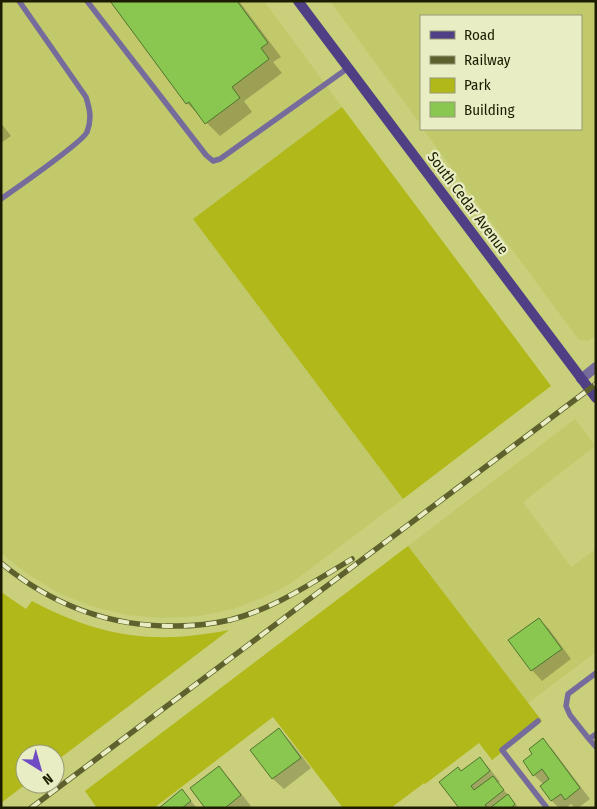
<svg xmlns="http://www.w3.org/2000/svg" width="597" height="809" viewBox="0 0 597 809" font-family="'Fira Sans Condensed',sans-serif">
<style>
.built{fill:#c2c96a}
.green{fill:#b1b819}
.shadow{fill:#0003}
.building{fill:#89c751;stroke:#4f752e}
.lines{fill:none;stroke-linecap:round;stroke-linejoin:round}
.service{stroke:#756c9c;stroke-width:5.5}
.minor{stroke:#756c9c;stroke-width:10}
.secondary{stroke:#503f84;stroke-width:10}
.rail-casing{stroke:#5e602e;stroke-width:5.5}
.rail{stroke:#e8edc3;stroke-width:4;stroke-dasharray:11;stroke-linecap:butt}
.labels{text-anchor:middle;dominant-baseline:central;stroke-width:4.5;stroke-linejoin:round;paint-order:stroke}
.street-label{font-size:15px;fill:#1c1d00;stroke:#e8edc3}
</style>
<rect width="100%" height="100%" fill="#c9cf7a"/>
<!-- built -->
<path class="built" d="M1,1H264L342,107L193,219L403,499L290,584L269,595L233,609L199,616L161,618L127,615L94,607L59,593L26,573L1,553Z
M330,1H596V336L588,341L579,340L423,129H581V16H421V125Z
M575,419L595,446L523,502L571,567L596,549V652L528,703L408,546Z"/>
<!-- green -->
<path class="green" d="M342,107L551,386L403,499L193,219Z
M408,546L542,721L492,760L479,743L425,784L424,783L391,808H343L273,717L154,808H97L85,791Z
M1,592L26,609L32,601C100,637 154,645 229,630L55,762V754H25V784H26L1,803Z"/>
<!-- shadow -->
<path class="shadow" d="M111,1H239L281,57L273,62L282,73L244,101L252,112L220,136L187,103Z
M1,123L11,136L1,143Z
M539,619L549,629L571,659L542,681L532,670L510,640Z
M279,730L289,740L311,768L284,789L273,779L252,750Z
M543,740L553,750L590,799L578,808H575L571,804L566,808H559L552,801L541,787L544,785L534,775V754Z
M480,759L490,769L500,782L498,783L519,808H460L462,773Z
M219,768L229,778L251,806L248,808H207Z
M182,791L197,808H161Z"/>
<!-- building -->
<path class="building" d="M110,1H237L268,43L261,48L269,59L232,87L240,98L205,124L189,102L186,104Z
M539,618L562,649L531,671L508,640Z
M279,728L301,758L272,779L250,750Z
M543,738L580,788L565,800L561,794L551,801L540,786L549,779L542,769L533,776L523,761L532,754L529,749Z
M480,757L490,771L471,786L474,790L493,776L504,790L485,805L488,808H459L439,782L458,767L461,771Z
M219,766L241,795L225,808H205L190,788Z
M182,789L191,801L182,808H159Z
M508,794L515,804L511,808H490Z"/>
<g class="lines">
<!-- service -->
<path class="service" d="M87,1L206,155L213,161L220,159L348,68
M1,199C15,189 83,142 87,132C92,119 90,110 86,97L19,1
M538,721L502,750L547,808
M596,734L589,739L596,747
M589,739L570,715L566,706L568,694L596,673"/>
<!-- minor -->
<path class="minor" d="M581,379L596,367"/>
<!-- secondary -->
<path class="secondary" d="M298,1L596,398"/>
<defs>
<path id="rail" d="M1,563C53,606 110,627 177,626C194,626 212,624 230,620C274,609 313,582 352,559
M31,808L596,384"/>
</defs>
<!-- rail casing -->
<use href="#rail" class="rail-casing"/>
<!-- rail -->
<use href="#rail" class="rail"/>
</g>
<g class="labels">
<!-- street labels -->
<g class="street-label">
<text transform="translate(468 203) rotate(53)">South Cedar Avenue</text>
</g>
</g>
<!-- border -->
<rect width="597" height="809" fill="none" stroke="#1c1d00" stroke-width="5"/>
<!-- legend -->
<rect x="420" y="15" width="162" height="115" fill="#e8edc3" stroke="#969a75"/>
<rect x="430" y="31" width="25" height="8" fill="#503f84" stroke="#969a75"/>
<text x="464" y="40" font-size="15" fill="#1c1d00">Road</text>
<rect x="430" y="56" width="25" height="8" fill="#5e602e" stroke="#969a75"/>
<text x="464" y="65" font-size="15" fill="#1c1d00">Railway</text>
<rect x="430" y="78" width="25" height="15" fill="#b1b819" stroke="#969a75"/>
<text x="464" y="90" font-size="15" fill="#1c1d00">Park</text>
<rect x="430" y="102" width="25" height="15" fill="#89c751" stroke="#969a75"/>
<text x="464" y="115" font-size="15" fill="#1c1d00">Building</text>
<!-- north arrow -->
<g transform="translate(40 769) rotate(143)"><circle r="24" fill="#e8edc3" stroke="#969a75"/>
<path d="M0-4L9 19L0 12L-9 19Z" fill="#6f4bc4"/>
<text y="-8" font-size="14" font-weight="bold" text-anchor="middle" fill="#1c1d00">N</text>
</g>
</svg>
